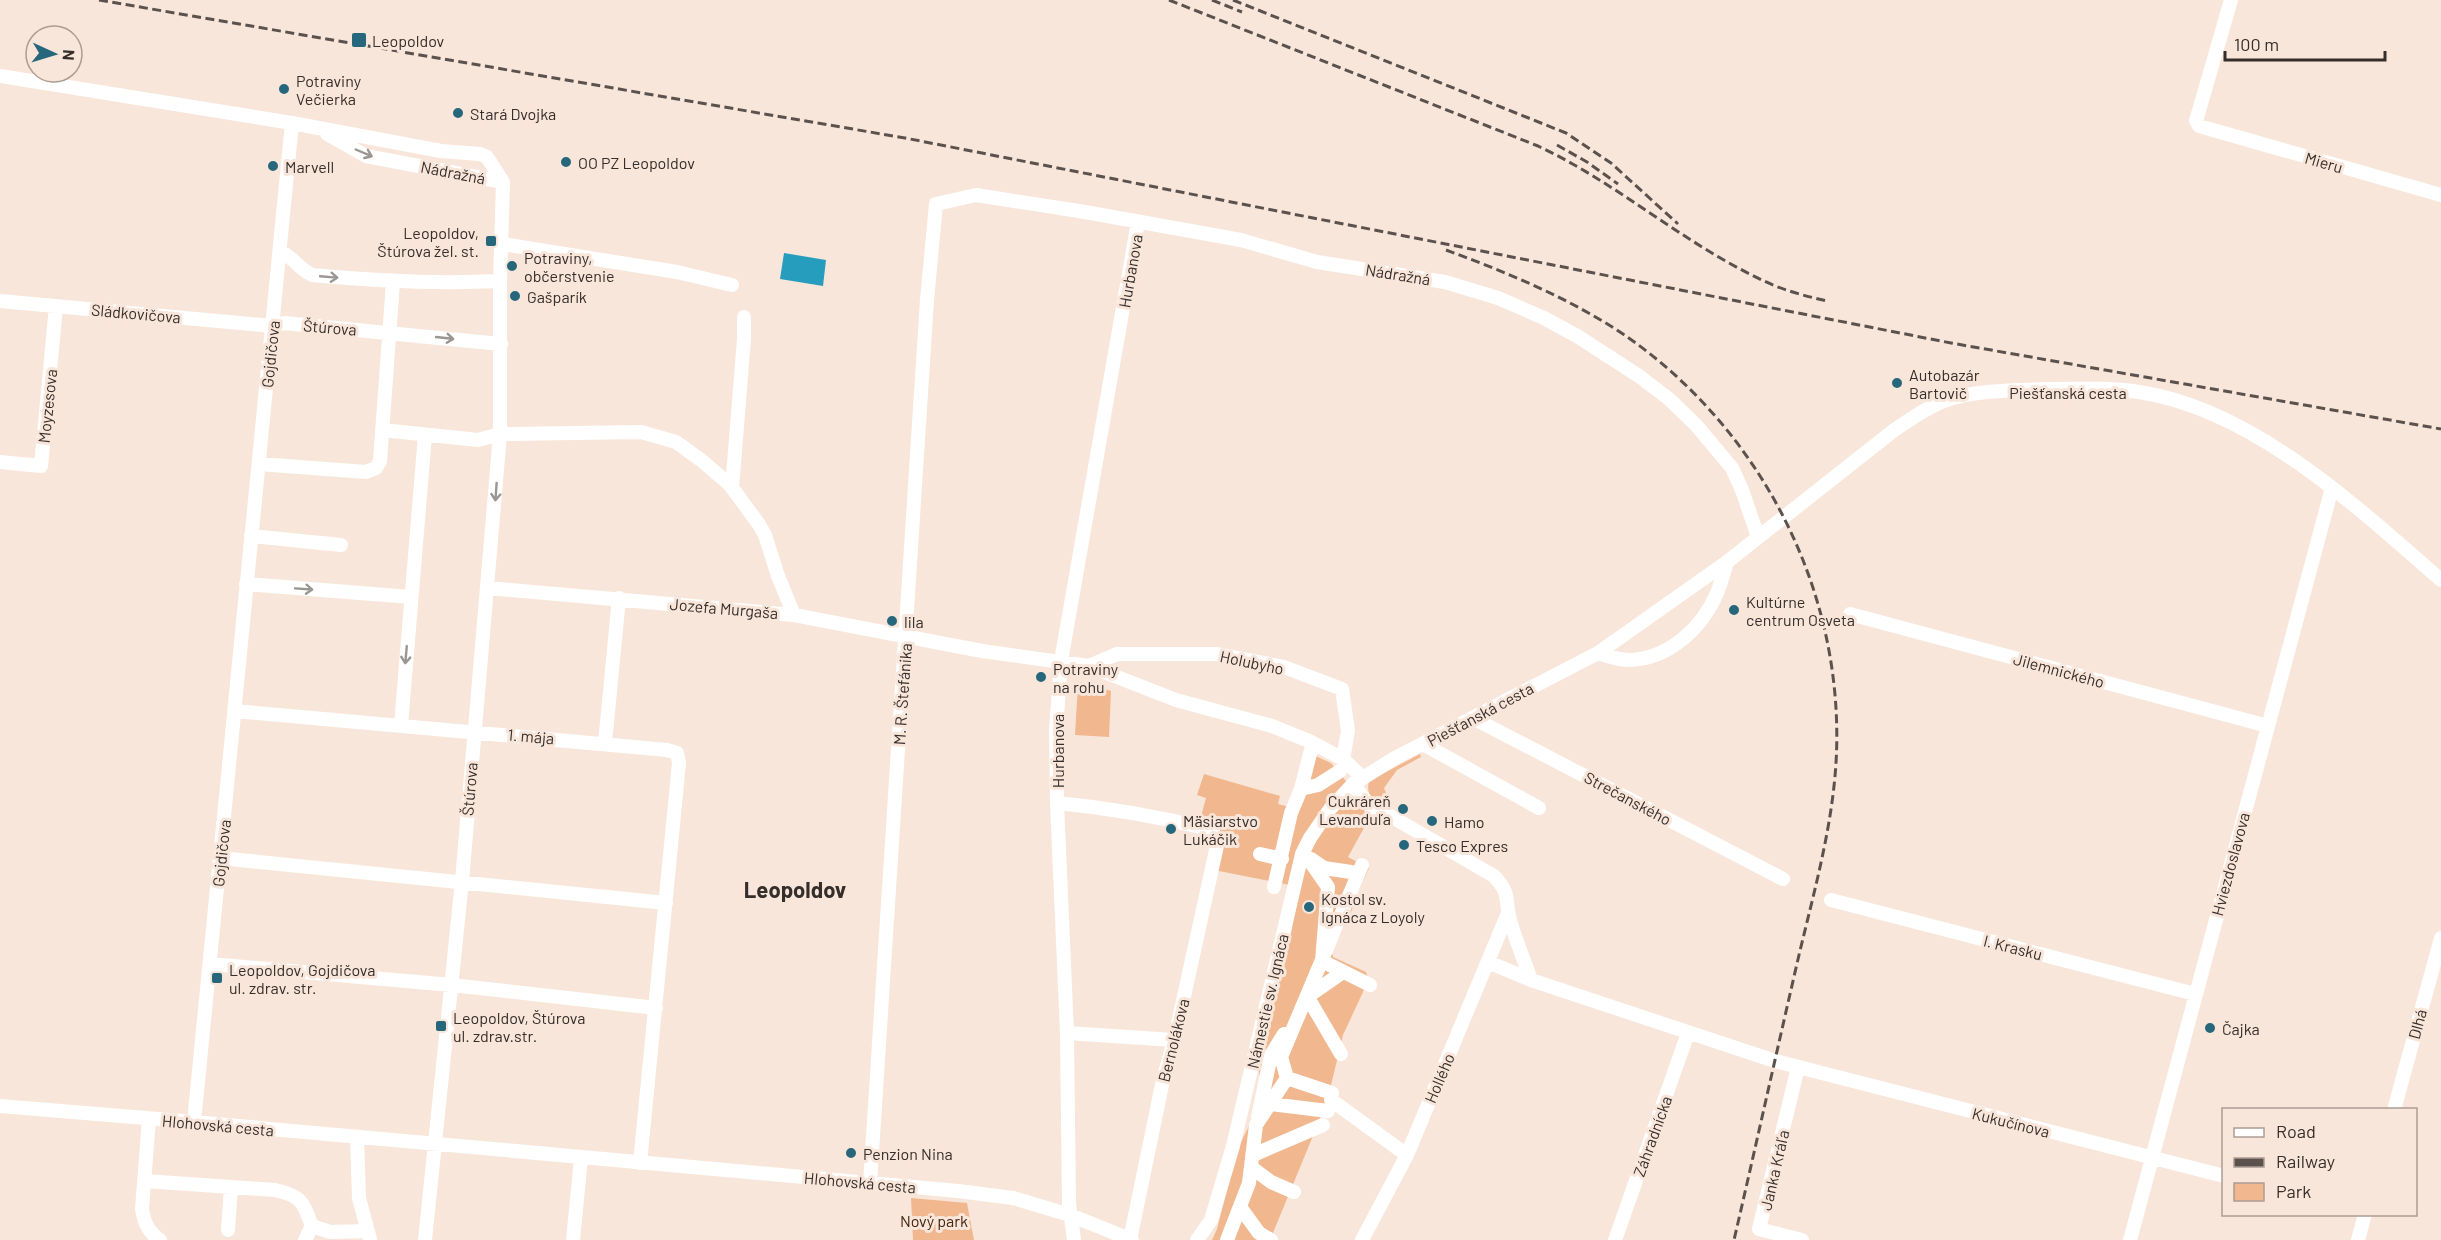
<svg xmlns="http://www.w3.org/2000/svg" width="2441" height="1240" viewBox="0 0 2441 1240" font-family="Barlow,sans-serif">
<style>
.green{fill:#f1b78e}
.water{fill:#279dbe}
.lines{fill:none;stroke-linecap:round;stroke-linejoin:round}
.minor{stroke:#fff;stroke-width:14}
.rail{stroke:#5c524d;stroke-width:3;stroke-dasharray:9 4.5;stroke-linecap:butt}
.oneway{stroke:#9a9694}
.poi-dot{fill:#27677b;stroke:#f9e6da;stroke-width:2}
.labels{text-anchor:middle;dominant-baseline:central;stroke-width:6;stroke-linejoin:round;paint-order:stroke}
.poi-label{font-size:16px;fill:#352e2a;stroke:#f9e6da;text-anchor:start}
.street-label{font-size:16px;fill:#352e2a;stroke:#f9e6da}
.park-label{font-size:16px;fill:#42260f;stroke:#f9e6da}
.district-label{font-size:22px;font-weight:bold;fill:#352e2a;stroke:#f9e6da}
</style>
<rect width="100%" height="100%" fill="#f9e6da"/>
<!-- green -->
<path class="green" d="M1081,682L1111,691L1109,737L1075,735L1078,684Z
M1307,752L1331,763L1346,781L1347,802L1360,805L1370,817L1348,857L1369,868L1356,896L1357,899L1332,952L1333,957L1366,972L1368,978L1363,992L1343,1035L1327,1102L1270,1240H1212L1217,1229L1238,1148L1252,1120L1261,1082L1258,1066L1290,939L1300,887L1219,871L1216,867C1221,839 1228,834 1200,820L1206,798L1197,795L1204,774L1280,796L1278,804L1289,807Z
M1420,754L1421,757L1397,770L1384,788L1389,800L1385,804C1371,804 1366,793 1369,781Z
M911,1198L967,1203L974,1240H913Z"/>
<!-- water -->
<path class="water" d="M784,253L826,260L823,286L780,279Z"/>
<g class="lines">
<!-- minor -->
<path class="minor" d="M2231,0L2196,121L2199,126L2441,195
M0,76L292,123L441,151L480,154L487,157L503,182
M327,134L366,156L503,182
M502,244L677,272L732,285
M280,251C293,257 299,269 312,275C375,281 437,284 500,281
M0,301L273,326L284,323L501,344
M382,430L478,440L500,434L641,432L676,442L701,460L730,485L758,523L765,535L778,576L794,615
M0,462L41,466L56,306
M259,464L366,472L376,468L380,461L393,282
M732,488L744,339V317
M251,536L341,545
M246,584L411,597
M488,588L794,615L982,651L1089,666L1176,700L1272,726L1309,741L1343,759L1363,778
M1850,614L2268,726
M1598,653C1608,656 1618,660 1629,660C1669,659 1702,628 1717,593C1721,583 1724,572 1727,562
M1089,666L1117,654H1216L1284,667L1342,689L1348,731L1343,759
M235,711L667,750L677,753L679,763L640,1163
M1473,718L1783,879
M401,725L425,435
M605,743L619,598
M1423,744L1539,808
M1353,784L1370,806L1387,814L1494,876C1510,894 1505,896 1509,916C1514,937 1524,959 1531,980
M1301,789L1318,785L1340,771
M1057,803C1111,808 1161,817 1213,830
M1260,854L1282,859
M1307,857L1328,887L1322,961L1370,985
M220,858L666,903
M1311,859L1324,868L1351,872
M1274,887L1291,813L1301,789L1311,750
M1831,900L2195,994
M1488,962L1531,980L1775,1061L2224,1176
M210,964L452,985L656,1008
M1307,996L1341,1054
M1307,997L1343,972
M1067,1033L1173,1040
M1798,1067L1759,1229L1802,1240
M1287,1078L1332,1093
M1331,1100L1407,1155
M1270,1104L1328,1111
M0,1106L194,1122L958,1191L1013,1198L1070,1215L1132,1240
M2394,1110L2441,938
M1258,1117L1271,1055L1284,1034
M149,1119L142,1209C144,1222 148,1232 160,1240
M194,1122L292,123
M357,1138L359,1198L370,1239
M1253,1155L1323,1125
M1251,1167L1271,1182L1294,1192
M145,1181L275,1190C302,1196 303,1202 312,1226L330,1232L368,1231
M870,1183L927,300L936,204L976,195L1085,212L1241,240L1317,262L1445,282L1498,298L1544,318L1577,336L1639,376L1669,399L1696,425L1732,468L1742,490L1758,537
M1240,1207L1259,1233L1271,1240
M228,1230L231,1187
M305,1240L312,1226
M425,1240L462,881L500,434V281L503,182
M573,1240L581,1158
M1074,1240L1069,1203L1067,1033L1057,803L1056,730L1061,661L1138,222
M1130,1240L1163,1080L1176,1033L1218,841
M1197,1240L1211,1220L1233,1146L1302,854L1310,838L1330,809L1353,784L1395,758L1598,653L1727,562L1893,431C1909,420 1926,408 1944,401C1973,390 2017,390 2048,389C2078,389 2109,387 2139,392C2253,409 2357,507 2441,580
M1227,1240L1249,1183L1256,1125L1287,1078L1281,1057L1362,865
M1362,1240L1407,1155L1508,913
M1615,1240L1688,1033
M2130,1240L2332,488
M2358,1240L2365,1214"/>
<!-- rail -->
<path class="rail" d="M99,0L905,138L1951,343L2441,429
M1169,0L1538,146C1617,183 1683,243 1762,280C1782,290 1805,296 1827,301
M1212,0L1242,12
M1233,0L1566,133L1611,163L1678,224
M1557,145L1587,162L1618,184
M1446,250C1506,272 1569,298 1623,334C1762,429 1846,594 1836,763C1832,828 1814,892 1799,955C1777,1050 1756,1145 1734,1240"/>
</g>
<!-- one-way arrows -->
<defs><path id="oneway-shaft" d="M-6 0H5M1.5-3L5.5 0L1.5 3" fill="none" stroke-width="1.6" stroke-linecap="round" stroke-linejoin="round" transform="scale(1.5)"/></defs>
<g class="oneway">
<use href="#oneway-shaft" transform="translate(364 153) rotate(23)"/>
<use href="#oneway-shaft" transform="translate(329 277) rotate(5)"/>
<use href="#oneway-shaft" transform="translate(445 338) rotate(6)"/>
<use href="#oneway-shaft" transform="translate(496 492) rotate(94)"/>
<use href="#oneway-shaft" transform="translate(304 589) rotate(4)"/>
<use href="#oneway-shaft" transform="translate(406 655) rotate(95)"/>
</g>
<!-- markers -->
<g class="poi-dot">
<rect x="351" y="32" width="16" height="16" rx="3"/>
<circle cx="284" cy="89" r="6"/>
<circle cx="458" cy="113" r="6"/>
<circle cx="566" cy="162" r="6"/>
<circle cx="273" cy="166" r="6"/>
<rect x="485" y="235" width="12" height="12" rx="3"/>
<circle cx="512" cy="266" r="6"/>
<circle cx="515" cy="296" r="6"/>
<circle cx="1897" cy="383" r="6"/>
<circle cx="1734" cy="610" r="6"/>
<circle cx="892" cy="621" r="6"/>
<circle cx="1041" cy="677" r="6"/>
<circle cx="1403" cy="809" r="6"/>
<circle cx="1432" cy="821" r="6"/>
<circle cx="1171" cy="829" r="6"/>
<circle cx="1404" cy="845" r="6"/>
<circle cx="1309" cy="907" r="6"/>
<rect x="211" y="972" width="12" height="12" rx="3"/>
<rect x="435" y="1020" width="12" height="12" rx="3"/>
<circle cx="2210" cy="1028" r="6"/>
<circle cx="851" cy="1153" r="6"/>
</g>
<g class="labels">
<!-- poi labels -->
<g class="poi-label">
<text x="372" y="40">Leopoldov</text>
<text x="296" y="80">Potraviny<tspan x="296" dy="18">Večierka</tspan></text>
<text x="470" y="113">Stará Dvojka</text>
<text x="578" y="162">OO PZ Leopoldov</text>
<text x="285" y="166">Marvell</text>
<text x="479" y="232" text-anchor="end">Leopoldov,<tspan x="479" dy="18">Štúrova žel. st.</tspan></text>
<text x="524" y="257">Potraviny,<tspan x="524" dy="18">občerstvenie</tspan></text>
<text x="527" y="296">Gašparík</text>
<text x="1909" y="374">Autobazár<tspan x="1909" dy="18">Bartovič</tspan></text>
<text x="1746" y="601">Kultúrne<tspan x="1746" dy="18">centrum Osveta</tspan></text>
<text x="904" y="621">lila</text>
<text x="1053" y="668">Potraviny<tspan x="1053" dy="18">na rohu</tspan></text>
<text x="1391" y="800" text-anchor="end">Cukráreň<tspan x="1391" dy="18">Levanduľa</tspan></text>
<text x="1183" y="820">Mäsiarstvo<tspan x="1183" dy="18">Lukáčik</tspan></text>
<text x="1444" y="821">Hamo</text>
<text x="1416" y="845">Tesco Expres</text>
<text x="1321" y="898">Kostol sv.<tspan x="1321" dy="18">Ignáca z Loyoly</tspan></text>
<text x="229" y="969">Leopoldov, Gojdičova<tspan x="229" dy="18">ul. zdrav. str.</tspan></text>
<text x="453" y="1017">Leopoldov, Štúrova<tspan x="453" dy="18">ul. zdrav.str.</tspan></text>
<text x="2222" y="1028">Čajka</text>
<text x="863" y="1153">Penzion Nina</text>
</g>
<!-- street labels -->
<g class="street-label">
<text transform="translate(2324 162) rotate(16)">Mieru</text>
<text transform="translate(453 172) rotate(11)">Nádražná</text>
<text transform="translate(1130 271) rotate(-80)">Hurbanova</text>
<text transform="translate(1398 274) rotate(9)">Nádražná</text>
<text transform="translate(136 313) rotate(5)">Sládkovičova</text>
<text transform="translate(330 327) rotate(5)">Štúrova</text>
<text transform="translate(270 354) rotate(-84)">Gojdičova</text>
<text x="2068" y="392">Piešťanská cesta</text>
<text transform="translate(47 406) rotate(-84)">Moyzesova</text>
<text transform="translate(724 608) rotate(5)">Jozefa Murgaša</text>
<text transform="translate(1252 662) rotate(12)">Holubyho</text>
<text transform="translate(2059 670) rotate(15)">Jilemnického</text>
<text transform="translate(902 694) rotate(-86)">M. R. Štefánika</text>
<text transform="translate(1480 714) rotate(-28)">Piešťanská cesta</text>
<text transform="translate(531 736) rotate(5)">1. mája</text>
<text transform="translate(1057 751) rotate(-90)">Hurbanova</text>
<text transform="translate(469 789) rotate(-85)">Štúrova</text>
<text transform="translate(1628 798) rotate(28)">Strečanského</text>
<text transform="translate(221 853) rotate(-84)">Gojdičova</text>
<text transform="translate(2230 864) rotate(-75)">Hviezdoslavova</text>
<text transform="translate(2013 947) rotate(14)">I. Krasku</text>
<text transform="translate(1267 1001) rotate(-77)">Námestie sv. Ignáca</text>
<text transform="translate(2417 1024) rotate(-75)">Dlhá</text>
<text transform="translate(1173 1040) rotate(-76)">Bernolákova</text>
<text transform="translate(1439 1078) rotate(-67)">Hollého</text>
<text transform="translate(2011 1122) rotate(14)">Kukučínova</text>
<text transform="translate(218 1125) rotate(5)">Hlohovská cesta</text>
<text transform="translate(1652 1136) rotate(-70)">Záhradnícka</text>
<text transform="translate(1774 1170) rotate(-77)">Janka Kráľa</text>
<text transform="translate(860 1182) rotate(5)">Hlohovská cesta</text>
</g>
<!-- park labels -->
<g class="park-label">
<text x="934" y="1220">Nový park</text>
</g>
<!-- district labels -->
<g class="district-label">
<text x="795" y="889">Leopoldov</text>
</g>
</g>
<!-- legend -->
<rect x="2222" y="1108" width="195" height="108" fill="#f9e6da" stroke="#ab9c94" stroke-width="1.5"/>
<rect x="2234" y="1128" width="30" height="9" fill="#ffffff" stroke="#ab9c94" stroke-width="1.5"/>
<text x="2276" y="1138" font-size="18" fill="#352e2a">Road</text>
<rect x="2234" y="1158" width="30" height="9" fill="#5c524d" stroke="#ab9c94" stroke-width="1.5"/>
<text x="2276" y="1168" font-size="18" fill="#352e2a">Railway</text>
<rect x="2234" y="1183" width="30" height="18" fill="#f1b78e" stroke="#ab9c94" stroke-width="1.5"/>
<text x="2276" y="1198" font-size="18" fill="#352e2a">Park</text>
<!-- north arrow -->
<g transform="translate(54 54) rotate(94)"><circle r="28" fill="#f9e6da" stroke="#ab9c94" stroke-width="1.5"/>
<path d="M0-4.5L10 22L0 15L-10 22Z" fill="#27677b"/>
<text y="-9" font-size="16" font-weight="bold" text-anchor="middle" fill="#352e2a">N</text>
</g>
<!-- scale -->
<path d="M2225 51v9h160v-9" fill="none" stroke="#352e2a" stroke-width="3"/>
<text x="2234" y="51" font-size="18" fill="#352e2a" stroke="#f9e6da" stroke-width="4.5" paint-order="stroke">100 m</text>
</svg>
